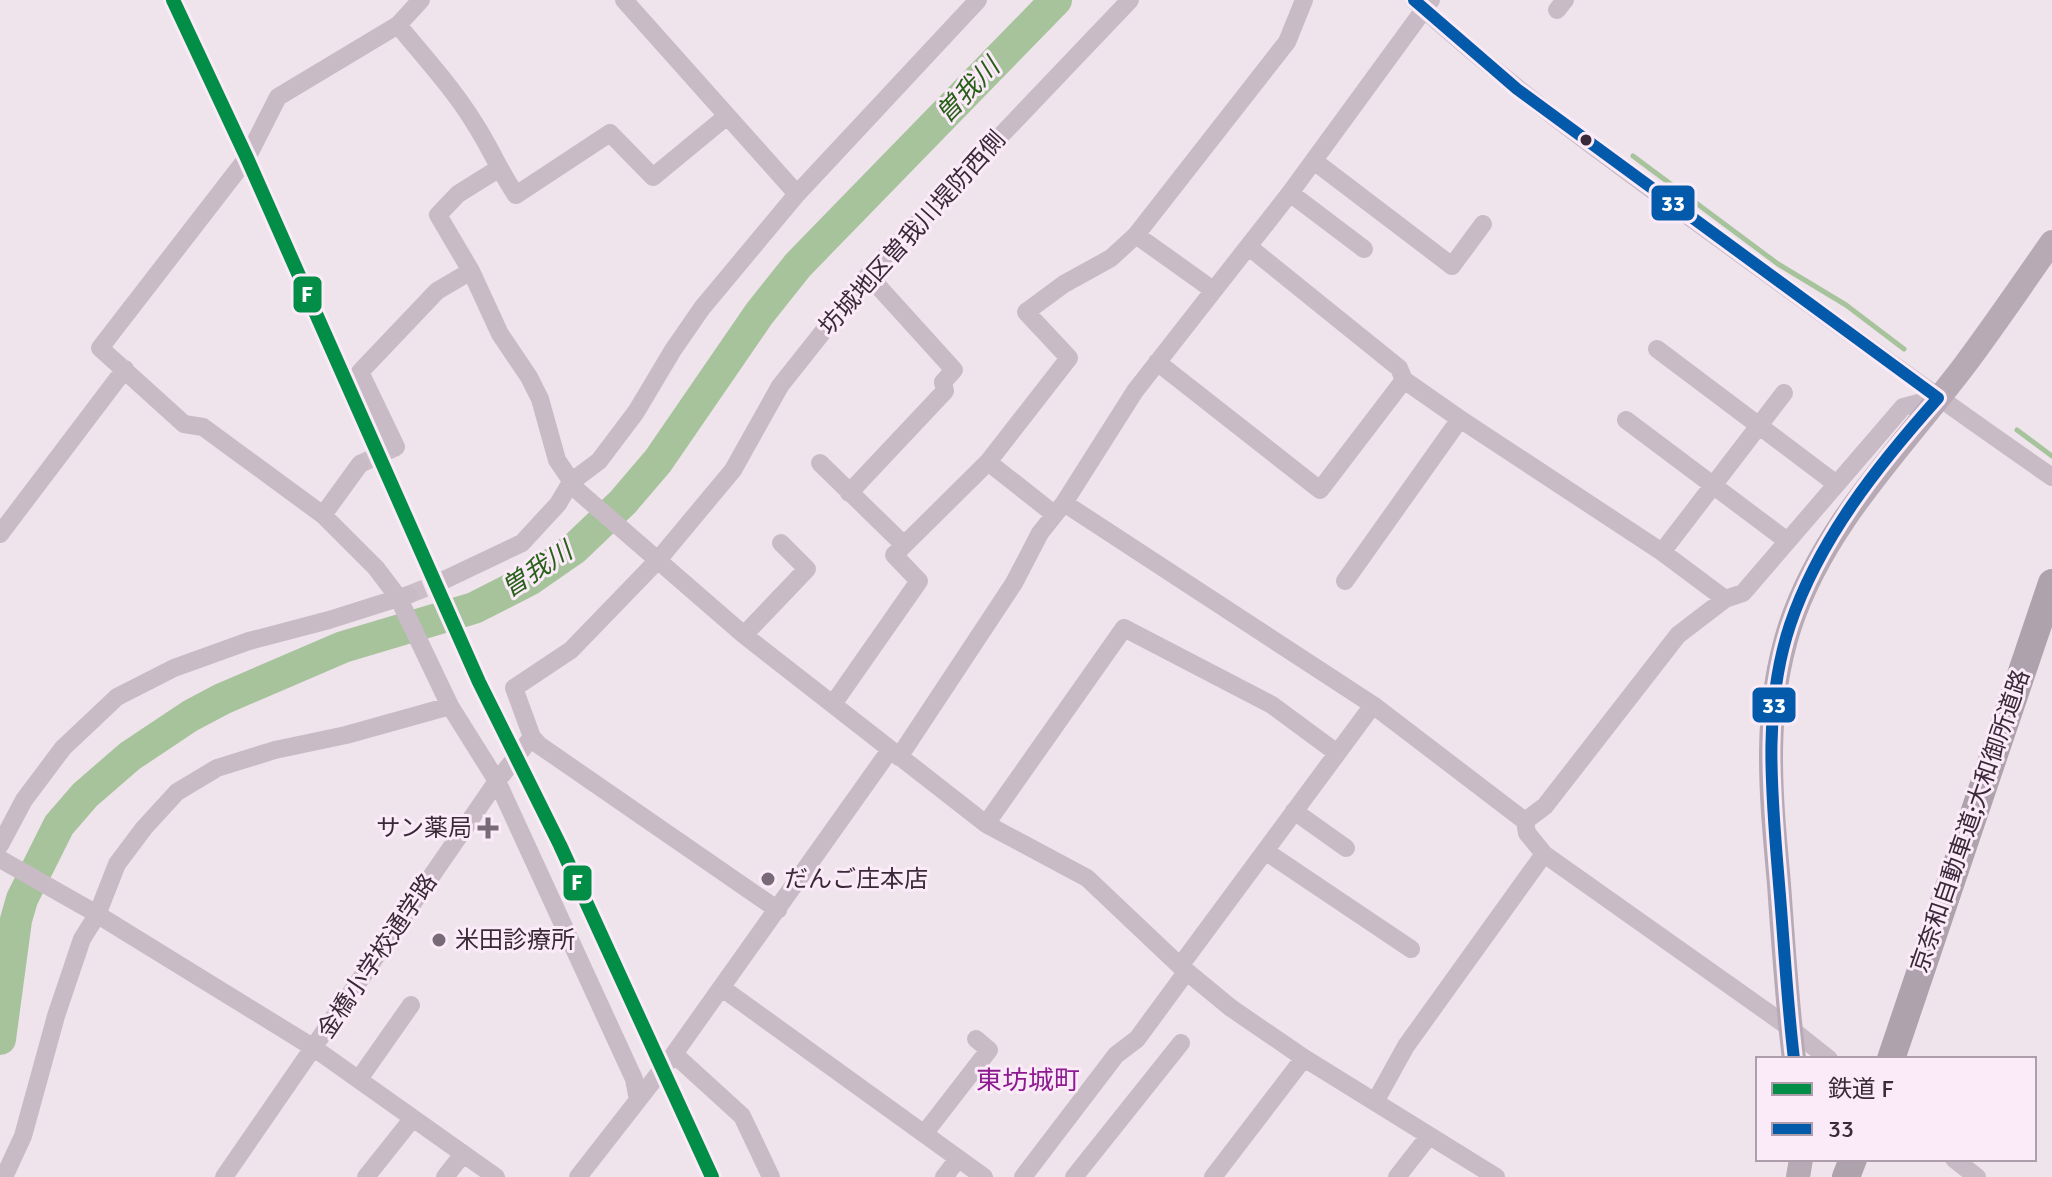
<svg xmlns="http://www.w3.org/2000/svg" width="2052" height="1177" viewBox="0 0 2052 1177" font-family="Signika,'Noto Sans JP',sans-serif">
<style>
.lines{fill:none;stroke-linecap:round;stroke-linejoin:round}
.stream{stroke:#a6c39c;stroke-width:5}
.river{stroke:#a6c39c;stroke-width:32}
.minor-tunnel{stroke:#cbbec8;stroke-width:18;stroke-dasharray:18 9;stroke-linecap:butt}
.minor{stroke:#c9bbc6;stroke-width:18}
.major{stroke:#b8aab5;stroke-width:24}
.highway{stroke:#aea2ac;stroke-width:28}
.bus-1-casing{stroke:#fbeaf7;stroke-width:18}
.bus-1{stroke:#045aaa;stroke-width:12}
.rail-1-casing{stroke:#fbeaf7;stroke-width:20}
.rail-1{stroke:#028e46;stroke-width:14}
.bus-dot{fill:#3a2939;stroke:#fbeaf7;stroke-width:3}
.poi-dot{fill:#796a78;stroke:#fbeaf7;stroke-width:3}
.labels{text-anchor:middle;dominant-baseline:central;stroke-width:6;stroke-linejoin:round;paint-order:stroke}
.street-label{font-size:24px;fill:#3a2939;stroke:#fbeaf7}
.poi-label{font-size:24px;fill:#3a2939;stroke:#fbeaf7;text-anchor:start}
.water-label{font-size:26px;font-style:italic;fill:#28601a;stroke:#fbeaf7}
.neighbourhood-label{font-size:26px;fill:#8e1a91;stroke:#fbeaf7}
.line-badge{stroke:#fbeaf7;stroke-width:3}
.badge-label{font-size:22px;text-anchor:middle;font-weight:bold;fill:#fff}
</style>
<rect width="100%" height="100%" fill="#efe3ec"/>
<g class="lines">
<!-- stream -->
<path class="stream" d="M1633,156L1778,264L1846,305L1904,349
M2017,430L2052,456"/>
<!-- river -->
<path class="river" d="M0,1039L16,920L22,899L59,825L85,795L130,756L190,716L222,699L343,647L474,608L529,580L575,548L623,502L658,461L759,314L798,265L1056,0"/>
<!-- minor-tunnel -->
<path class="minor-tunnel" d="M360,464L396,447
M408,595L440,582"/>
<!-- minor -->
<path class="minor" d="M421,0L398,25L278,97L247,158L100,348L184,424L203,427L323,515L376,568L398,597L450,706L497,781L634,1079L638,1100
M624,0L797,194
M1414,0C1510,88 1616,164 1721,240C1831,320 1940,400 2052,477
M1557,10L1565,0
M398,25C424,57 453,88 475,124C490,147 500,172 516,195L610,133L653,177L727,116
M1314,161L1452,266L1483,224
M498,169L458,194L438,215L471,271L500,334L529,377L540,399L557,460L578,491L744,635L986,824L1087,878L1180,966L1231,1008L1304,1058L1496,1177
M1290,193L1364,249
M1249,247L1399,368L1404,380L1460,419L1662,552L1725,599
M1213,290L1136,235L1287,42L1304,0
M1657,349L1835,483
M1157,362L1320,490L1404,380
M1626,420L1786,540
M396,447L360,372L437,291L471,271
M820,463L904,545
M849,493L945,391L943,382L954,370L868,275
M1064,503L1373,705L1525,821L1527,833L1544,854L1790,1028L1829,1059
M1054,514L988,462L1069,358L1026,312L1064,284L1111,258L1136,235
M323,515L360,464
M0,534L125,369
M1662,552L1784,393
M1345,581L1460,419
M440,582L522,543L558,504L571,482L599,461L636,412L673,350L702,308L797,194L978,0
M744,635L807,569L781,543
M833,704L919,581L894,555L988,462
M899,757L1014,583L1040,533L1064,503L1135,391L1290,193L1431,0
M1294,811L1346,848
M1525,821L1545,806L1678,635L1725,599L1743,593L1903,407L1938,398
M986,824L1124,628L1272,705L1337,753
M0,845L24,800L63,748L117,697L174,668L249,641L329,620L408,595
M1265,851L1411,949
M0,859L90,910L314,1048L496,1177
M778,910L539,745L532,737L514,688L571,650L658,560L733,470L780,386L868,275L1130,0
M1180,966L1373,705
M722,988L984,1177
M674,1054L742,1116L771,1177
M359,1079L411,1005
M1375,1102L1406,1046L1544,854
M924,1134L989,1050L976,1039
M1954,1159L1977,1177
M4,1177L23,1136L56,1016L82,939L97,915L117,864L144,828L177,792L217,768L275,750L346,735L450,706
M224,1177L497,781L532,737
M366,1177L413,1118
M445,1177L463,1154
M578,1177L674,1054L890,750
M944,1177L958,1159
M1023,1177L1116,1055L1137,1039L1187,971
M1074,1177L1181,1043
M1213,1177L1304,1058
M1397,1177L1429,1136"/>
<!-- major -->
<path class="major" d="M1794,1059C1787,1001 1783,942 1779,884C1771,795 1762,713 1790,626C1824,524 1901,449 1964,366C1994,326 2023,283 2052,242
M1798,1177L1801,1159"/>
<!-- highway -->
<path class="highway" d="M1891,1059L2052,583
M1846,1177L1853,1159"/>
<defs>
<path id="bus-1" d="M1414,0L1517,89L1938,398
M1794,1059C1787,1001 1784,942 1779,884C1772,798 1762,709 1790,625C1819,539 1878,465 1938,398"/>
</defs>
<!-- bus-1 casing -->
<use href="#bus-1" class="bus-1-casing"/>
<!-- bus-1 -->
<use href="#bus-1" class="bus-1"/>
<defs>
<path id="rail-1" d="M173,0L247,158L479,682L560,845L712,1177"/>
</defs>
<!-- rail-1 casing -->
<use href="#rail-1" class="rail-1-casing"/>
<!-- rail-1 -->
<use href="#rail-1" class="rail-1"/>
</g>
<!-- markers -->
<circle class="bus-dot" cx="1586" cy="140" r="7"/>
<g class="poi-dot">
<path d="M484 816h8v8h8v8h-8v8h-8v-8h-8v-8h8z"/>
<circle cx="768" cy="879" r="8"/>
<circle cx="439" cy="940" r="8"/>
</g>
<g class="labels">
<!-- street labels -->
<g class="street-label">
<text transform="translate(912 233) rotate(-48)">坊城地区曽我川堤防西側</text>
<text transform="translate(1970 821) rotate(-71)">京奈和自動車道;大和御所道路</text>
<text transform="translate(377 956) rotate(-56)">金橋小学校通学路</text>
</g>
<!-- poi labels -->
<g class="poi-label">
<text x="472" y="828" text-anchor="end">サン薬局</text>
<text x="784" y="879">だんご庄本店</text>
<text x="455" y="940">米田診療所</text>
</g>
<!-- water labels -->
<g class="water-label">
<text transform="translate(968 91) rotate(-46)">曽我川</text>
<text transform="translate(537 570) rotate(-33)">曽我川</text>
</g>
<!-- neighbourhood labels -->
<g class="neighbourhood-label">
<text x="1028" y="1081">東坊城町</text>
</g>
</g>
<g class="line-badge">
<rect x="1650" y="184" width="46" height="38" rx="8" fill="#045aaa"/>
<rect x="292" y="275" width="31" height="39" rx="8" fill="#028e46"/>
<rect x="1751" y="686" width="46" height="38" rx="8" fill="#045aaa"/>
<rect x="562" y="864" width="31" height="38" rx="8" fill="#028e46"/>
</g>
<g class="badge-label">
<text x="1673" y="211">33</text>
<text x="307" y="302">F</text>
<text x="1774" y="713">33</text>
<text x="577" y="890">F</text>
</g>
<!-- legend -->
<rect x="1756" y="1057" width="280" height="104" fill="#fbeaf7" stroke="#ae9dab" stroke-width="2"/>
<rect x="1772" y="1083" width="40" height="12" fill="#028e46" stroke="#ae9dab" stroke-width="2"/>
<text x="1828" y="1097" font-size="24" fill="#3a2939">鉄道 F</text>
<rect x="1772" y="1123" width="40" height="12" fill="#045aaa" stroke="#ae9dab" stroke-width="2"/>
<text x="1828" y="1137" font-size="24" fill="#3a2939">33</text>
</svg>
